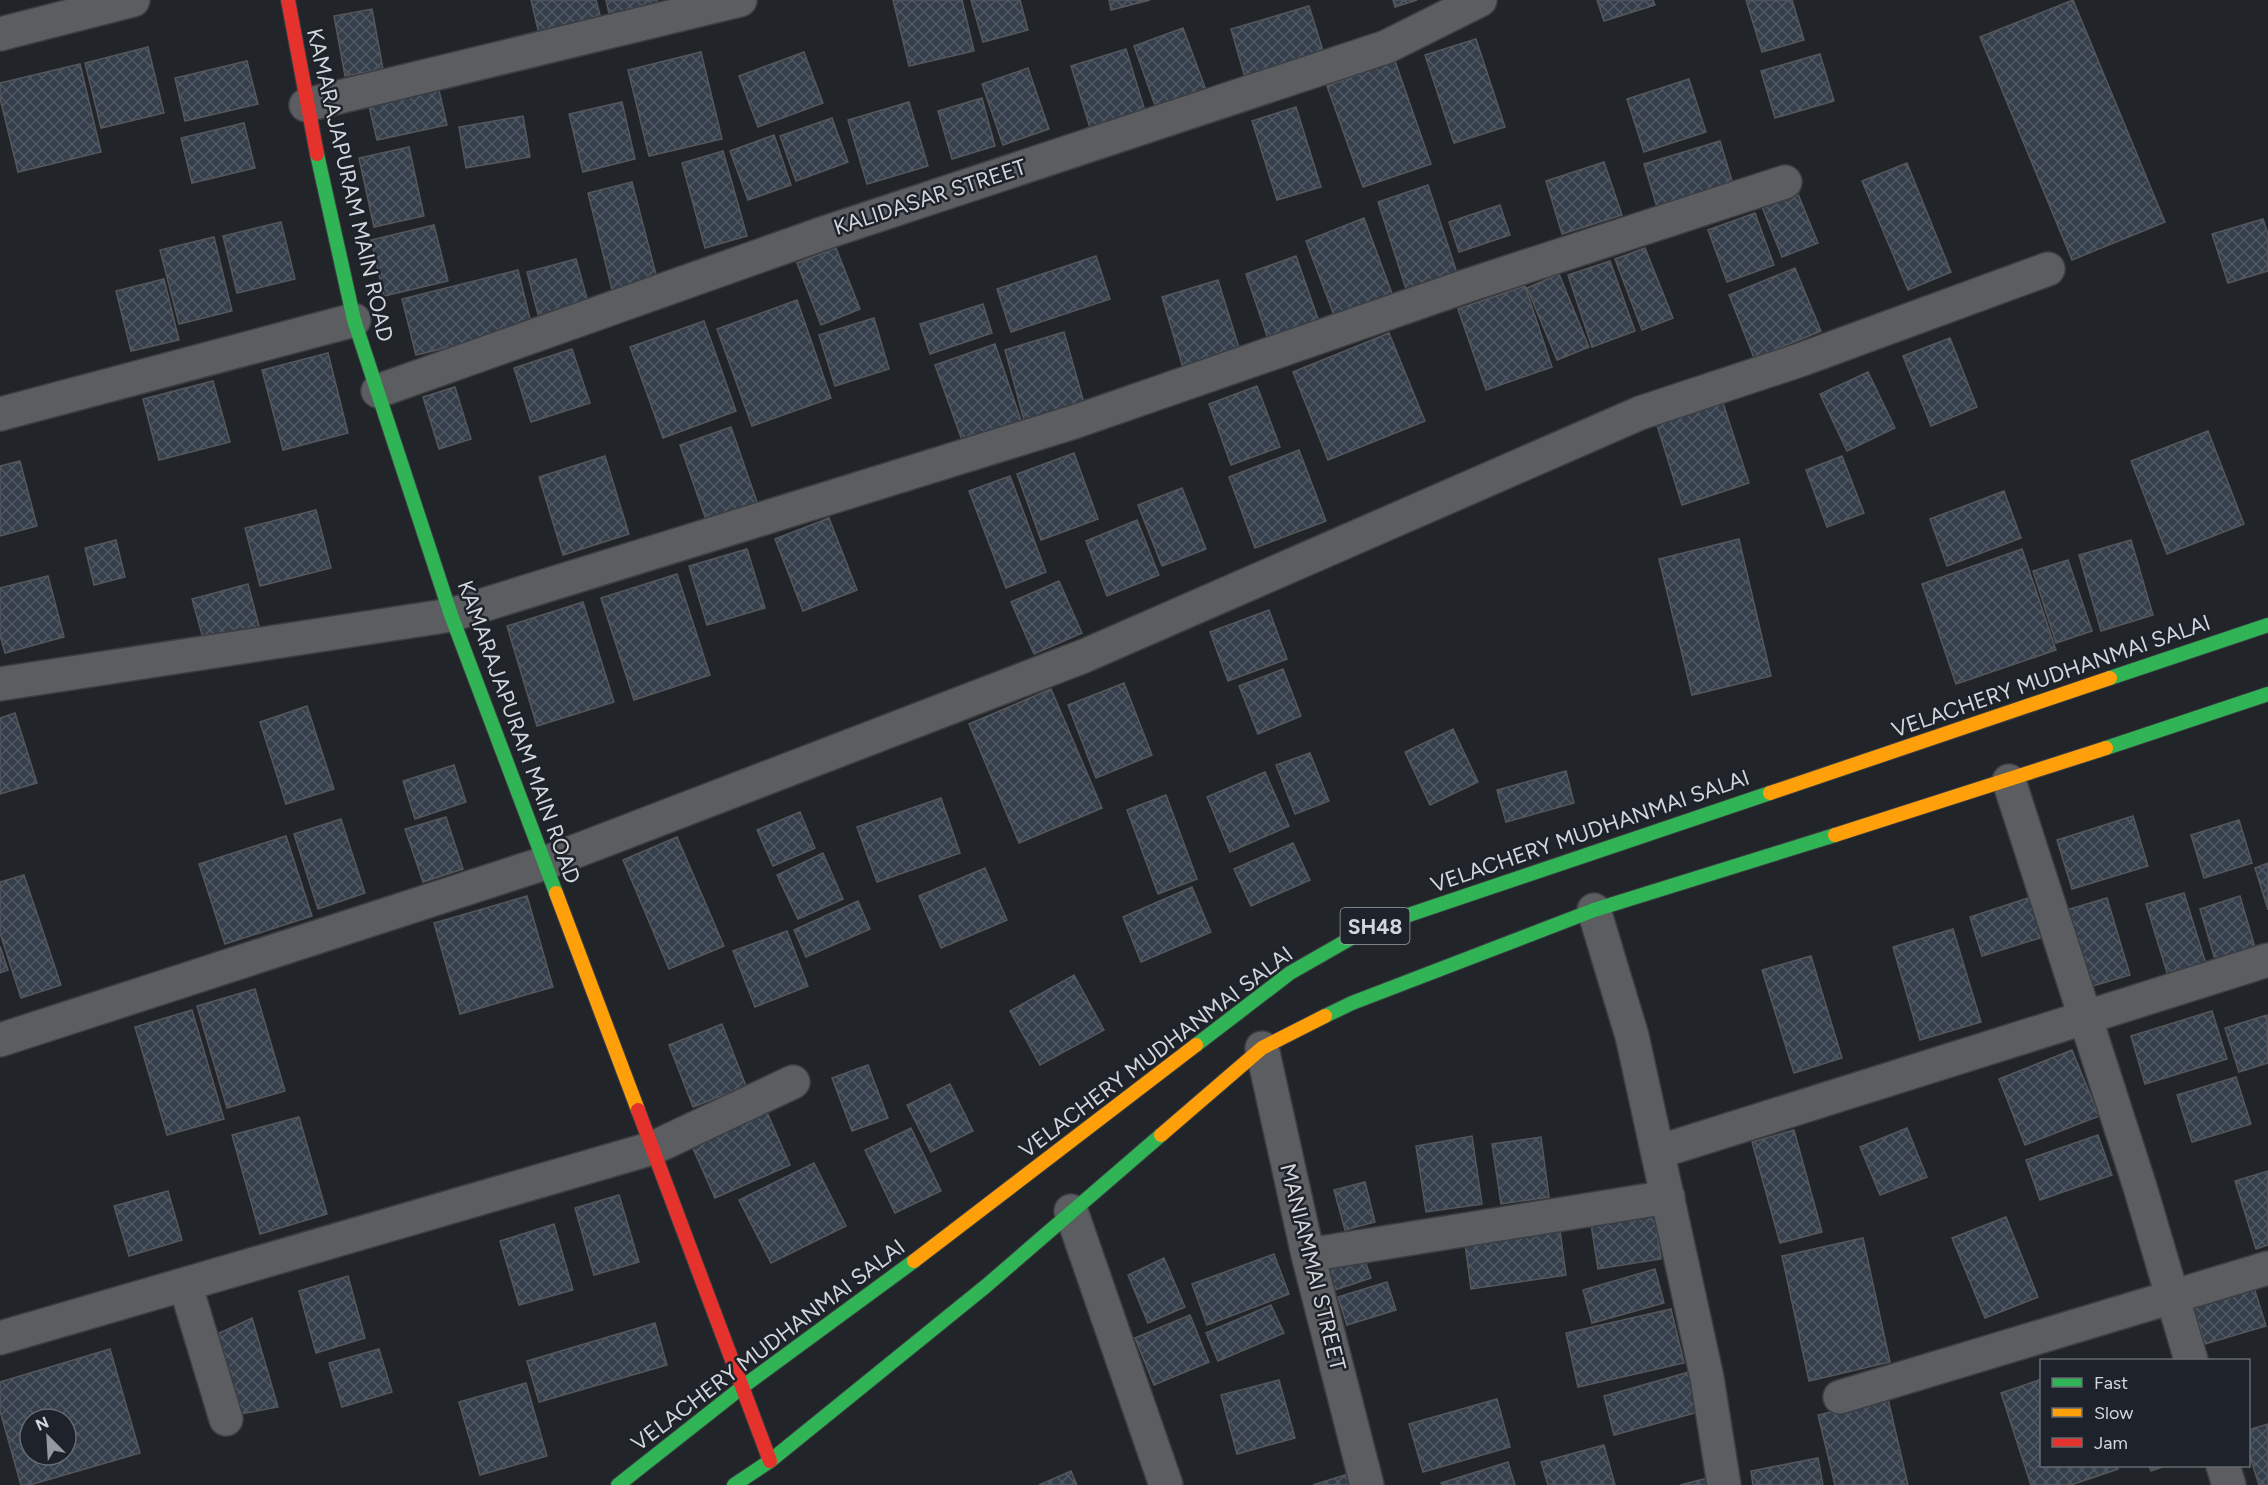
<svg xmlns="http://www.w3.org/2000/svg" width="2268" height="1485" viewBox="0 0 2268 1485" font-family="Figtree,sans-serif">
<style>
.building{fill:url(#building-cross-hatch);stroke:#55575b;stroke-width:1.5;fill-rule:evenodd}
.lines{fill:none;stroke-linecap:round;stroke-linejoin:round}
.street-casing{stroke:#3b3e42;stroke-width:36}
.fast-casing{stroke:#3b3e42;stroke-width:16}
.slow-casing{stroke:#3b3e42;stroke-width:16}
.jam-casing{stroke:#3b3e42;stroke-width:16}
.street{stroke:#5b5d60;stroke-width:33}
.fast{stroke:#30b455;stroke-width:14}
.slow{stroke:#ff9f0a;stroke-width:14}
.jam{stroke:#e5322d;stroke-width:14}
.labels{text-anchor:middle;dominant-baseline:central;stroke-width:5;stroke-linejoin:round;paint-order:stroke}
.shield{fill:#1e232b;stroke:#9da1a7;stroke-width:1.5}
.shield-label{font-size:21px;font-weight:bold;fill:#d3d7dc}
.street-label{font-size:22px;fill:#d3d7dc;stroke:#1e232b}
</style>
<defs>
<pattern id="building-cross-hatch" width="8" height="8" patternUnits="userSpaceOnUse" patternTransform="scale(1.5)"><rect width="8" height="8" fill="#353e4b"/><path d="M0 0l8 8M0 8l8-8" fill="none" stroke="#515964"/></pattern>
</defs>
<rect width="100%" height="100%" fill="#212428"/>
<!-- building -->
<path class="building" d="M531,0H596L601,19L539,34Z
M606,0H657L659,7L610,18Z
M893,0H962L974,51L909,66Z
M971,0H1020L1028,30L983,42Z
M1109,0H1150L1111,10Z
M1393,0H1417L1395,7Z
M1597,0H1653L1655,5L1604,21Z
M1746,0H1792L1804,40L1762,52Z
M2073,0L2165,222L2072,260L1980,37Z
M1309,6L1325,57L1246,81L1231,29Z
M372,9L383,69L345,76L334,16Z
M1183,28L1206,90L1156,108L1134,46Z
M1476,39L1505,127L1454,143L1425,55Z
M148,47L164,113L101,128L85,63Z
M1126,49L1146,114L1091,131L1071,66Z
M701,52L722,139L649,156L628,70Z
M804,52L823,103L758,127L739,76Z
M1820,54L1834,101L1775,118L1761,71Z
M247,61L258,104L185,121L175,78Z
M1395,61L1431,164L1363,187L1327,86Z
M80,64L101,152L18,172L0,98V83Z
M1028,68L1049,129L1003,145L982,84Z
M1689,79L1706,132L1644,152L1627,99Z
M438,86L447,125L377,140L368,102Z
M982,98L995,146L952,159L938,111Z
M622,102L635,159L583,172L569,114Z
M909,102L928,166L867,184L848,120Z
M1296,107L1321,187L1277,200L1252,121Z
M523,116L530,157L466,168L459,127Z
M832,118L848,162L796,181L780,136Z
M244,123L255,168L192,183L181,138Z
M774,135L791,185L748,200L730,151Z
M1720,141L1735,191L1659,214L1644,164Z
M409,147L424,216L374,227L359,158Z
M723,151L747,236L705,248L682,163Z
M1604,162L1622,215L1562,234L1546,181Z
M1907,163L1951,272L1908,290L1862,181Z
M632,182L658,282L613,294L588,193Z
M1428,185L1457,273L1406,289L1378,202Z
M1798,194L1818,243L1782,257L1762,207Z
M1500,205L1510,235L1459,252L1449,222Z
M1755,213L1774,265L1727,282L1708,230Z
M1364,218L1393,296L1335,318L1306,241Z
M2263,219L2268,234V271L2228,283L2212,234Z
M281,222L295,279L237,293L223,236Z
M434,225L448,281L384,296L371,240Z
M214,237L232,311L179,324L160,250Z
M836,248L860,309L821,325L797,263Z
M1645,248L1673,318L1642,330L1615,259Z
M1096,256L1110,299L1011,332L997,289Z
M1296,256L1321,327L1270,345L1246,274Z
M576,259L590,309L540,322L527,272Z
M1610,261L1635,331L1592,347L1568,275Z
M1795,268L1821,331L1754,358L1729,295Z
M518,270L532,327L416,355L402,299Z
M1559,274L1589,347L1557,360L1527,288Z
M164,279L179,340L131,351L116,291Z
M1218,280L1241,354L1184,371L1162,297Z
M1525,286L1552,367L1486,390L1458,309Z
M797,300L831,398L752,426L717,329Z
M983,304L992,333L930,354L920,324Z
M874,318L889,369L835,386L819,335Z
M704,321L736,411L663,438L630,347Z
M1064,332L1084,403L1024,420L1005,350Z
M1389,333L1425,421L1328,460L1293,372Z
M1950,338L1977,407L1931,426L1903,356Z
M995,344L1022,423L963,443L935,365Z
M572,349L590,403L531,422L514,368Z
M328,353L348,433L283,450L262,370Z
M1868,372L1895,428L1847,451L1820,394Z
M213,381L230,442L159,460L143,399Z
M1257,386L1280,447L1231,465L1209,404Z
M455,387L471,439L439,449L423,397Z
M1722,400L1749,483L1682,505L1656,422Z
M731,427L757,502L706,520L680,445Z
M2208,431L2244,524L2167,554L2131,461Z
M1299,450L1326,521L1255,548L1229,477Z
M1074,453L1098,519L1041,540L1017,474Z
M605,456L629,534L563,555L539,477Z
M1842,456L1864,513L1827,527L1806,470Z
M20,461L37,526L0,536V466Z
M1010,476L1046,572L1006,588L969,491Z
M1182,488L1206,549L1162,566L1138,505Z
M2004,491L2021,538L1947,566L1930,519Z
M316,510L331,568L260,586L245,528Z
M829,518L857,590L803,611L775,539Z
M1137,520L1159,575L1107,596L1086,541Z
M1739,539L1771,676L1692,695L1659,559Z
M116,540L125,577L94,585L85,548Z
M2131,540L2153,615L2101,631L2079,555Z
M747,549L765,608L707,625L689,566Z
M2022,549L2056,650L1956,684L1922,584Z
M2068,560L2092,631L2056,643L2033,571Z
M677,574L710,675L634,700L601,598Z
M48,576L64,637L5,653L0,635V588Z
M1059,581L1082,633L1034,654L1011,602Z
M248,584L260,630L205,645L192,599Z
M583,602L614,702L537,726L507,626Z
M1269,610L1287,659L1228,681L1210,632Z
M1283,669L1301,716L1258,734L1239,686Z
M1124,683L1152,755L1096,778L1068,705Z
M1051,689L1102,808L1019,843L969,724Z
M307,706L334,789L286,804L260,722Z
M15,713L37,783L0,794V718Z
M1453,729L1478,782L1430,805L1405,752Z
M1310,753L1329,801L1295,814L1276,765Z
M454,765L466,802L415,819L403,781Z
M1566,771L1574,803L1506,822L1497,790Z
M1265,772L1289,826L1230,852L1207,797Z
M1166,795L1197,879L1158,894L1127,810Z
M941,798L960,853L877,882L857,827Z
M800,812L815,848L773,866L757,830Z
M2133,816L2148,866L2072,889L2057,840Z
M446,817L463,869L423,882L405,829Z
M341,819L365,893L318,909L294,834Z
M2239,820L2252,863L2204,878L2191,835Z
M286,836L312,916L225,944L199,864Z
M677,837L724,946L669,969L623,860Z
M1293,843L1310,880L1251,906L1234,869Z
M823,853L843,899L798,919L777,875Z
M2268,863V910L2255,868Z
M985,868L1007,920L941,948L919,896Z
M24,875L61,985L21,998L0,933V882Z
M1192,887L1211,932L1141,962L1123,917Z
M2184,893L2206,964L2168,976L2146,904Z
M527,896L553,987L460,1014L434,923Z
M2240,896L2256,951L2216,963L2200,909Z
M2031,897L2043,937L1982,956L1970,917Z
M2107,898L2130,975L2086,988L2063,911Z
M858,901L870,929L806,957L794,930Z
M1953,929L1981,1022L1920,1040L1893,947Z
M787,931L808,986L755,1007L733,951Z
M0,946L8,970L0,973Z
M1811,956L1842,1058L1794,1073L1762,970Z
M1074,975L1104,1030L1040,1065L1010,1011Z
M255,989L285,1091L227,1108L197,1006Z
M192,1010L224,1119L167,1135L135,1027Z
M2212,1011L2227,1059L2145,1084L2131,1036Z
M2267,1015L2268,1063L2239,1072L2225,1028Z
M722,1024L746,1086L693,1107L669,1045Z
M2072,1050L2099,1116L2025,1145L1999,1079Z
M868,1065L888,1118L852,1131L832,1078Z
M2236,1077L2251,1124L2192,1142L2177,1095Z
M950,1084L973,1131L931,1152L907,1105Z
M766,1110L790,1165L715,1198L691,1144Z
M299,1117L327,1214L260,1234L232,1135Z
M911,1128L941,1191L895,1213L865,1150Z
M1907,1128L1927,1177L1880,1195L1860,1147Z
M1794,1130L1822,1232L1780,1243L1752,1142Z
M2098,1135L2112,1175L2040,1200L2026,1160Z
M1472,1136L1482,1204L1426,1212L1416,1146Z
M1541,1137L1549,1197L1501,1204L1492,1144Z
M814,1163L846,1226L771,1263L739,1200Z
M2268,1171V1245L2256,1249L2235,1181Z
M1365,1182L1375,1222L1345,1230L1334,1190Z
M168,1191L182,1240L129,1256L114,1206Z
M619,1195L639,1262L594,1275L575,1208Z
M1654,1213L1661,1259L1598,1269L1591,1224Z
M2006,1217L2038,1297L1985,1318L1952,1238Z
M1559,1223L1566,1275L1471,1289L1464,1236Z
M554,1224L573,1290L519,1305L500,1241Z
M1863,1238L1890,1362L1809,1381L1782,1256Z
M1362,1252L1371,1278L1323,1294L1314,1268Z
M1274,1254L1289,1294L1207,1325L1192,1284Z
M1164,1258L1185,1307L1148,1323L1128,1275Z
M1655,1269L1664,1303L1592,1323L1583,1290Z
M348,1276L365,1338L316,1353L299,1291Z
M1387,1282L1396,1310L1347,1325L1338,1297Z
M2253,1284L2266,1326L2205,1344L2192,1303Z
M1271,1305L1284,1333L1218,1361L1206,1333Z
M1671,1309L1684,1363L1578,1387L1566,1333Z
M1190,1315L1209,1362L1154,1385L1135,1338Z
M252,1318L278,1407L241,1414L213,1336Z
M655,1323L667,1365L539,1402L527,1361Z
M110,1349L140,1453L30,1485H21L0,1411V1382ZM30,1419H66V1455H30Z
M379,1349L392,1392L342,1407L329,1363Z
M1696,1370L1706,1410L1614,1435L1604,1396Z
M2042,1379V1466H2116L2118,1469L2071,1485H2031L2001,1393Z
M1279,1380L1295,1438L1237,1454L1221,1395Z
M526,1383L547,1456L480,1475L459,1402Z
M1497,1399L1510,1447L1423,1472L1409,1424Z
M1888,1399L1908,1485H1835L1818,1415Z
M2268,1424V1485H2259L2248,1450V1430Z
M1604,1445L1615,1485H1548L1541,1462Z
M1818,1458L1823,1485H1753L1751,1471Z
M1508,1462L1515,1485H1442L1441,1483Z
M2149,1466H2165L2151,1471Z
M1071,1471L1077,1485H1039Z
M1348,1474L1351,1485H1313Z
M1712,1477L1714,1485H1680Z"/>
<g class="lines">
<defs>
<path id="street" d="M0,34L133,0
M306,105L740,0
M378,391L824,233L1386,47L1480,0
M0,414L354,320
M0,684L451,615L1074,422L1466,286L1785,182
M2009,781L2140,1187L2191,1360
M1594,910L1632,1036L1707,1378L1724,1485
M0,1040L545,863L1084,656L1640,413L1800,360L2048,269
M1262,1048L1308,1255L1367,1485
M1658,1152L2268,960
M1071,1211L1166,1485
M1308,1255L1668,1197
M185,1284L226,1419
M0,1338L653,1148L793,1082
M1840,1397L2268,1268
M2223,1466L2229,1485"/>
<path id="fast" d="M317,154L354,320L451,615L556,893
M2110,678L2268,625
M2106,748L2268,694
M1325,1016L1352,1003L1594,910L1835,835
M1196,1045L1290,973L1367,929L1770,793
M618,1485L741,1388L914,1261
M734,1485L770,1461L986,1286L1161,1135"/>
<path id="slow" d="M1770,793L2110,678
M1835,835L2106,748
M556,893L638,1110
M1161,1135L1262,1048L1325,1016
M914,1261L1196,1045"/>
<path id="jam" d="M288,0L317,154
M638,1110L770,1461"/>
</defs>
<!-- street casing -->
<use href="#street" class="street-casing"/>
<!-- fast casing -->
<use href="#fast" class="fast-casing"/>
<!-- slow casing -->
<use href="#slow" class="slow-casing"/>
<!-- jam casing -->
<use href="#jam" class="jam-casing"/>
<!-- street -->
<use href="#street" class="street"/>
<!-- fast -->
<use href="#fast" class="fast"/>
<!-- slow -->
<use href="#slow" class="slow"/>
<!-- jam -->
<use href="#jam" class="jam"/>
</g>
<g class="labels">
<!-- shield labels -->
<rect class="shield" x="1340.5" y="908" width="69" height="36" rx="4.5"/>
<g class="shield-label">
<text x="1375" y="926">SH48</text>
</g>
<!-- street labels -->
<g class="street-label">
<text transform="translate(350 185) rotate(77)">KAMARAJAPURAM MAIN ROAD</text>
<text transform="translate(930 197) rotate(-18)">KALIDASAR STREET</text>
<text transform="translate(2051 676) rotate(-19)">VELACHERY MUDHANMAI SALAI</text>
<text transform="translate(519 732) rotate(70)">KAMARAJAPURAM MAIN ROAD</text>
<text transform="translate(1590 831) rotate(-19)">VELACHERY MUDHANMAI SALAI</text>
<text transform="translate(1156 1052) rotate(-37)">VELACHERY MUDHANMAI SALAI</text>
<text transform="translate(1313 1267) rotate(76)">MANIAMMAI STREET</text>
<text transform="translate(768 1345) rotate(-37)">VELACHERY MUDHANMAI SALAI</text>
</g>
</g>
<!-- legend -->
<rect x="2040" y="1359" width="210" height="108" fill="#1e232b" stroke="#666b72" stroke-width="1.5"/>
<rect x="2052" y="1378" width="30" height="9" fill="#30b455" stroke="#666b72" stroke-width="1.5"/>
<text x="2094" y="1389" font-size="18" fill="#d3d7dc">Fast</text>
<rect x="2052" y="1408" width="30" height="9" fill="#ff9f0a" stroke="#666b72" stroke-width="1.5"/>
<text x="2094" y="1419" font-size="18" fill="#d3d7dc">Slow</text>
<rect x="2052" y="1438" width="30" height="9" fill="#e5322d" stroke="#666b72" stroke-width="1.5"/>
<text x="2094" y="1449" font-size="18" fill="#d3d7dc">Jam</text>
<!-- north arrow -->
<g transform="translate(48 1437) rotate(336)"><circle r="28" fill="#1e232b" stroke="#666b72" stroke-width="1.5"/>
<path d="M0-4.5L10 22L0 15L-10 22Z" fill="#95989d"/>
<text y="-9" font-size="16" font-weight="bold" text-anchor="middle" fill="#d3d7dc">N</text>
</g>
</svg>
